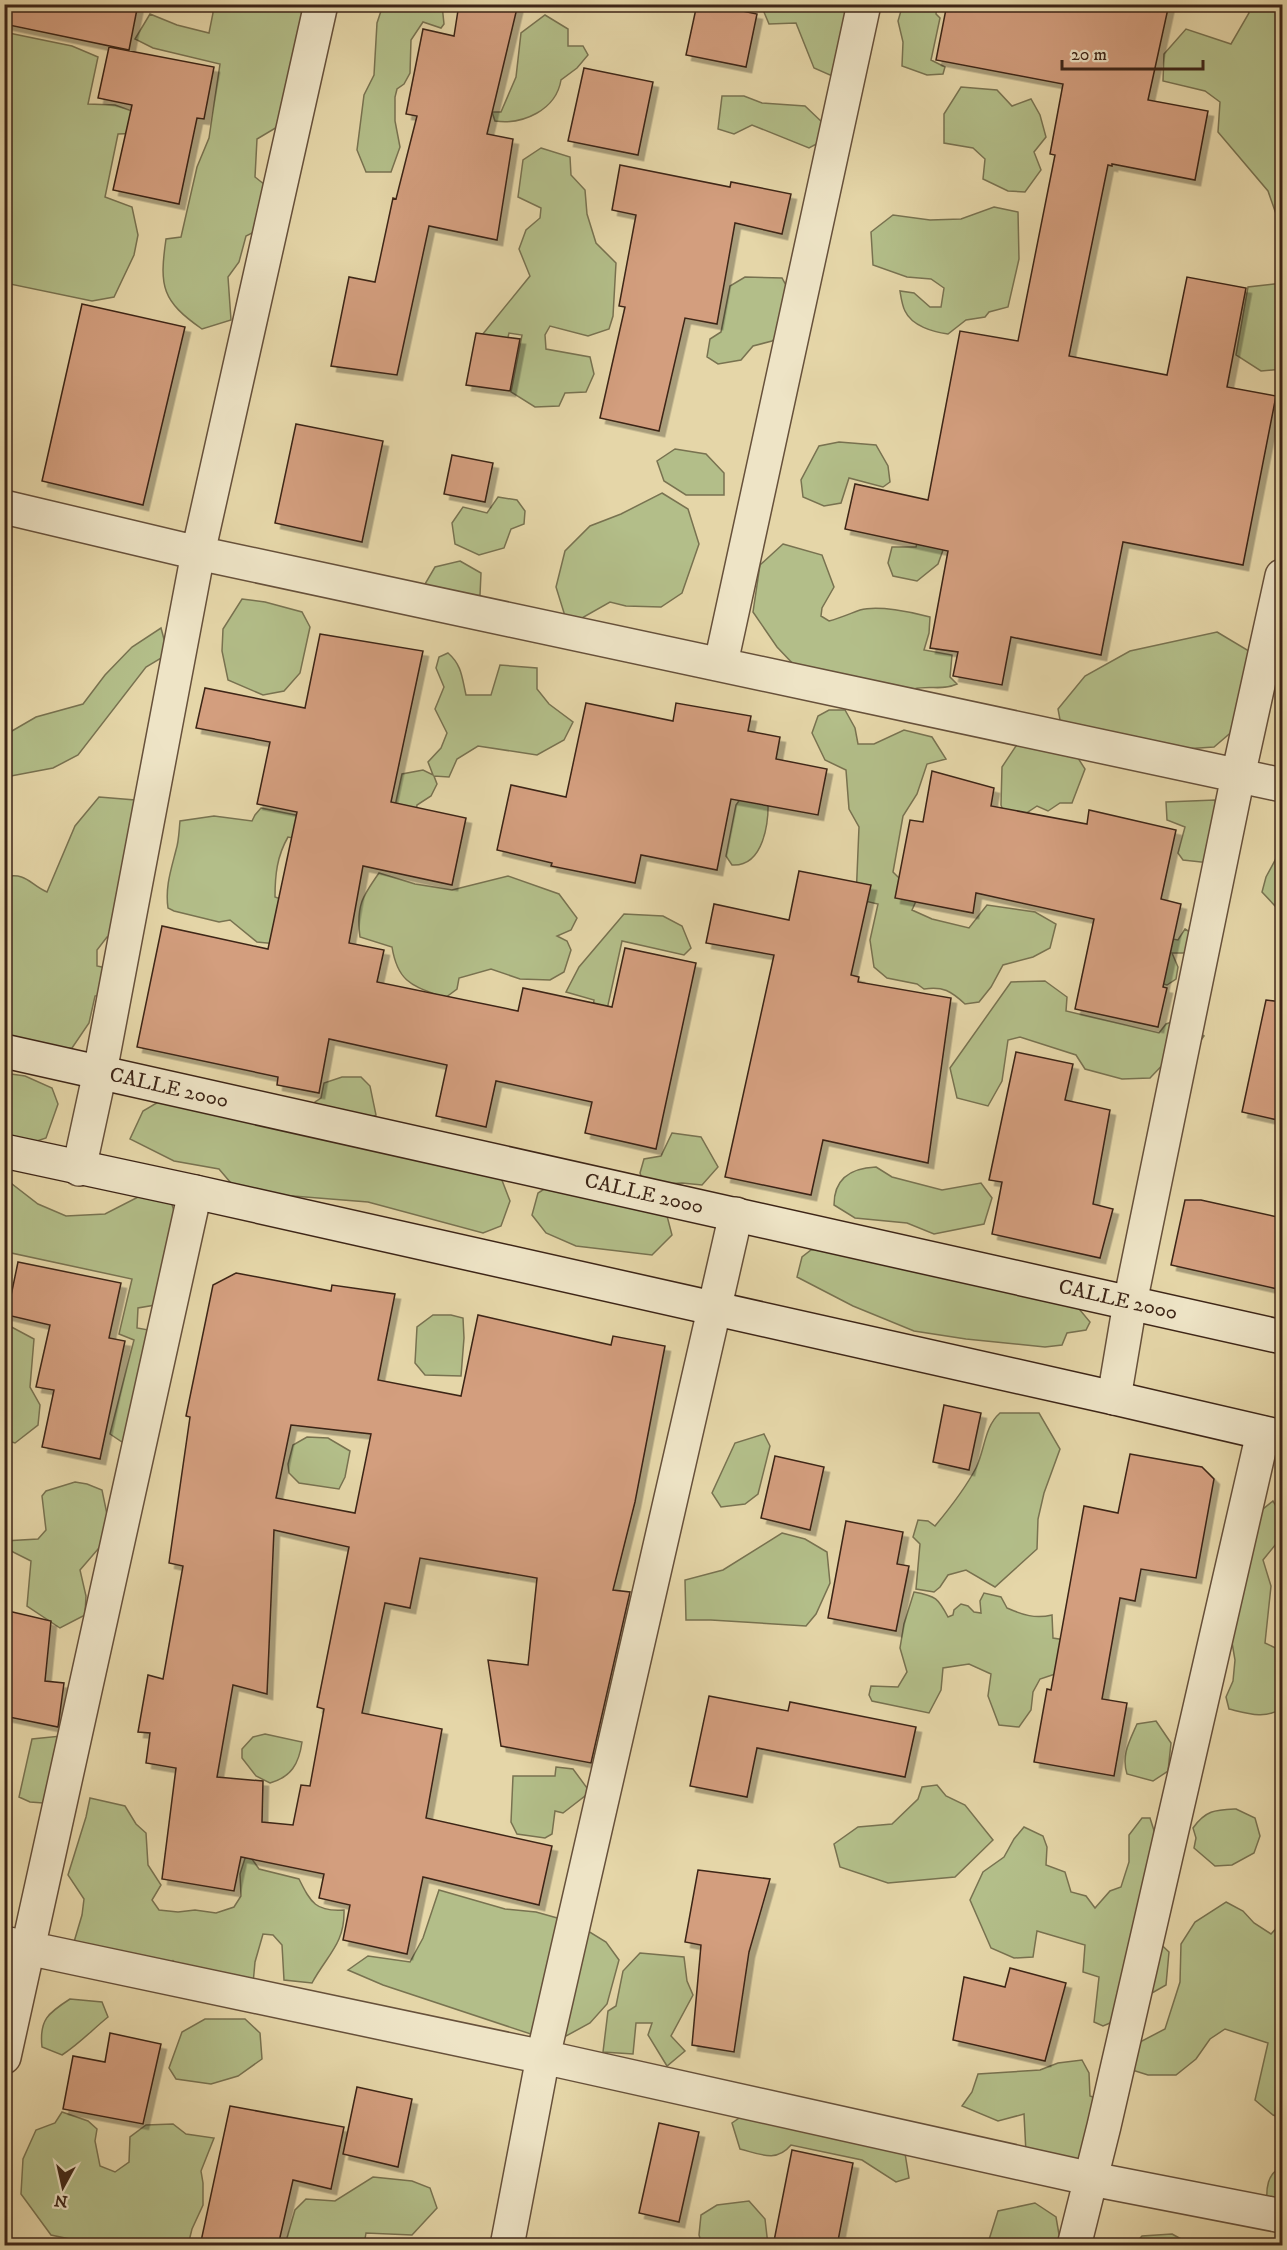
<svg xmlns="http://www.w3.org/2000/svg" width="1287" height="2250" viewBox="0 0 1287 2250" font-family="'IM FELL DW Pica',serif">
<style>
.green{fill:#b3be89;stroke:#787250;stroke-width:1.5}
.building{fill:#d39e7e;stroke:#3d2517;stroke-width:1.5;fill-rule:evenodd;filter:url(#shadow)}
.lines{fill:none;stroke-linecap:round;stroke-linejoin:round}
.street-casing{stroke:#67513b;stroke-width:36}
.secondary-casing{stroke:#3d2517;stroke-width:36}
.street{stroke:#eee4c6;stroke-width:33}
.secondary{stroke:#eee4c6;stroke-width:33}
.labels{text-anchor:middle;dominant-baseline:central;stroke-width:6;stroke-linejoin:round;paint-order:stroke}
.street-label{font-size:21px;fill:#3d2517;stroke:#eee4c6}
</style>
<defs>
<filter id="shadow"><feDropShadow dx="5.5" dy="5.5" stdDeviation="0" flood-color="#0004"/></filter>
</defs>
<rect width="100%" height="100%" fill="#e5d6a8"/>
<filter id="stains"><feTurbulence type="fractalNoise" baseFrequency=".00333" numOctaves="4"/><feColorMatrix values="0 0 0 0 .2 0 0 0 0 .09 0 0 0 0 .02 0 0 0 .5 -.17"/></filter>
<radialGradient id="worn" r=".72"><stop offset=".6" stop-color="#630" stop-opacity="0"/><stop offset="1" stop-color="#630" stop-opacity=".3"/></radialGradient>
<!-- green -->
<path class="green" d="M903,4L937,5L936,14L940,18L931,60L945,67L943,74L927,75L902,66L903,42L898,21Z
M212,5H329L289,120L257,139L255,177L274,192L268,225L246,236L239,262L228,277L231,320L202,329C162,301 159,287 166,239L181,237L197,167L209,138L220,64L153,48L135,39L150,14L177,25L209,33L213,13Z
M383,5H442L444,24L441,28L423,22L411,40L410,73L404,84L397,89L395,97V121L400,147L391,172H366L357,150L364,95L374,75L377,23Z
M761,5H854L839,79L814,68L796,23L769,24Z
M1246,5H1282V231L1268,191L1218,132L1220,102L1205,91L1163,81L1164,54L1186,29L1231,44L1249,13Z
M545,15L568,29V46H583L588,55L577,68L561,80C556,110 523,125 495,121L492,112H501L516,77L521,33Z
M4,32L72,46L98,57L88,104L115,105L143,115V133L118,134L105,197L132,207L138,235L134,255L114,297L92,301L5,283Z
M961,87L997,90L1012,106L1031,99L1040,115L1046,137L1034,152L1041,170L1025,192L1008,191L983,179L985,159L973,148L944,143V114Z
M722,96H744L762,103L805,106L824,124V140L809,148L752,125L734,134L718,129Z
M541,148L570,157L571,175L585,190L587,214L596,243L616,263L613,316L609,329L588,336L550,326L545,335L546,349L590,357L594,374L586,392L565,393L559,406L535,407L511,392L522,335L509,333L505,349L478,340L530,276L519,249L526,230L540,218L541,208L518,197L523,160Z
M994,207L1018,212L1019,259L1008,307L989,312L985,317L966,320L948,334C933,332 912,326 905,311C902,305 901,297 900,291L914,293L930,307H941L944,288L931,279L907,277L873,265L871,232L893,215L930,220L961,219Z
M745,277L782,278L793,298L791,330L772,341L753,346L741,360L718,364L707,357L710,339L721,332L730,286Z
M1282,283V369L1261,371L1236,355L1248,287Z
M839,442L876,445L888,466L890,482L883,487L849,478L841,503L824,506L803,497L801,480L819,446Z
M675,449L706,454L724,473V495H686L664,481L657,461Z
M662,493L688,509L699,544L682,593L661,607L626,606L610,602L582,618L565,616L556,587L565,551L590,526L621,514Z
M498,497L517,500L525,511L524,524L511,529L504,548L479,555L455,544L452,523L463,507L487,513Z
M921,528L947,539L938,564L917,581L893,576L888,563L892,547H916Z
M783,544L822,555L834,587L822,608L821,616L829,621C840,618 849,614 860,610C878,605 912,612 930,617L929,633L924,650L952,655L950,677L957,684C942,691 930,685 914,689L798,669L777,647L753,612L760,565Z
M460,561L481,573L480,595L467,602H434L425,584L435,567Z
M242,599L265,602L302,612L310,627L300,673L284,691L263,695L228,680L222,651L223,629Z
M161,628L168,654L146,667L78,755L53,768L11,776L5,773V735L36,717L83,704L105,675L132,647Z
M1217,632L1259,657L1235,729L1214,747L1184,749L1063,736L1058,709L1085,676L1130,651Z
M448,653C462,665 462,678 466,695H491L500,665L537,668V689L549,704L573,722L564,740L537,755L478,746L457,759L449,777L434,776L437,784L431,796L417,805L413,835L392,820L402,774L423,770L433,775L428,762L441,748L447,733L435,709L444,687L436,668L439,657Z
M829,710H845L855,728L858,744H874L904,730L932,737L946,759L927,764L917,794L903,816L893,872L901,880L921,890L912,910L932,919L969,928L987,905L1035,912L1056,924L1050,948L1033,957L1003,965L991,987L979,1002L965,1004C951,991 943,986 924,989L917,984L887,978L874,967L870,940L878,904L856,899L859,827L849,809L846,770L825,760L812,733L818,716Z
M1018,743L1069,744L1085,769L1072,803H1060L1048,811L1037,806L1013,822L1006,821L1001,805L1002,767Z
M745,792L768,798C769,822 764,867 732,865L726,856L736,805Z
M99,797L135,800L129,938L107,937L97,950V966L106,968L111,992L95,996L89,1023L72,1048L5,1055L4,877C27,872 29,884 47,892L75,826Z
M1215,800L1218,821L1210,863L1183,860L1178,853L1185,827L1167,820L1166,802Z
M261,808L311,818V841L288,837C277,856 275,875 275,897L294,904L287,945L257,942L230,920L219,922L174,911L168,908C165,887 171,870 176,850C179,841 179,830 180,821L214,816L252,821L255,815Z
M1280,851L1282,852V908L1276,907L1262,892L1266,877Z
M379,873L415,884L452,890L508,876L559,894L577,918L571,930L557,936L567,941L571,950L564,972L550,980L520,979L491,969L459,978L457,989L445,998C414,986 398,984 392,947L360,937C356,906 362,897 379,873Z
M624,914L663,916L682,926L691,948L684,955L622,941L601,1037H589L594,1000L566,992L579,967Z
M1185,929L1193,934L1186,953H1172L1178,967L1176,979L1167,985L1117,972L1132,932L1178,940Z
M1045,981L1067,997L1066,1011L1159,1033L1166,1024L1180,1019L1204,1036L1196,1047L1173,1054L1150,1078L1122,1079L1085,1069L1076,1055L1020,1037L1008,1040L1002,1081L988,1106L957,1098L950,1068L1011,982Z
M4,1073L25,1076L52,1088L58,1104L46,1138L22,1146L5,1143Z
M342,1077H361L370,1086L376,1115L343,1132L498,1170L510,1201L501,1226L483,1233L368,1202L293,1196H242L219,1169L174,1161L130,1139L143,1111L165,1098L314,1121L315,1102L321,1098L324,1083Z
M672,1133L701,1137L718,1167L702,1185L682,1183L644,1185L640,1173L644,1159L661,1156Z
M876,1167L892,1177L942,1190L981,1183L992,1198L984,1224L934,1234L907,1223L855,1218L834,1205C834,1178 851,1168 876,1167Z
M5,1184H12L38,1204L66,1216L105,1214L140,1196L169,1195L180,1230L161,1304L138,1308L137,1328L165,1333L132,1428L122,1442L110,1434L134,1340L119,1334L132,1279L11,1253L5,1279Z
M552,1184L666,1212L672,1235L652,1255L576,1246L546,1233L532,1215L538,1193Z
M841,1245L1070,1298L1090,1322L1086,1330L1067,1333L1062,1345L1045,1347L966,1339L914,1331L853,1306L797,1277L802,1257L811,1250Z
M433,1315H451L463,1318L464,1338L461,1376L425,1375L415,1363L417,1327Z
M4,1323L34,1339L30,1387L40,1405L38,1425L15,1443L5,1440Z
M1000,1413H1039L1060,1449L1044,1493L1038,1519L1037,1549L995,1587L966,1570L948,1575L940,1587L934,1592L916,1589L920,1544L913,1537L918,1520L928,1521L935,1526C950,1508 965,1489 976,1468C985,1450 984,1427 1000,1413Z
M764,1434L770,1446L758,1494L745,1504L721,1507L712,1493L735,1443Z
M307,1437L328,1438L350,1451L345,1477L339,1489L299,1483L289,1473L288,1464L293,1445Z
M75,1482L87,1484L102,1490L108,1519L105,1541L80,1570L86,1596L85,1615L60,1628L27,1606L31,1561L5,1548L4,1541L38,1539L46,1530L42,1496L46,1491Z
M1273,1501L1282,1517L1276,1544L1263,1560L1271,1586L1265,1643L1282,1651V1708C1266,1720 1246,1713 1229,1709L1226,1697L1233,1681L1235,1660L1229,1625L1248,1521Z
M782,1533L805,1539L827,1552L830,1583L816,1614L806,1626L711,1620H686L685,1580L723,1570Z
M914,1592C936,1596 938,1598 948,1617L953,1615L954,1610L961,1604L968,1606L974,1612L981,1613L980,1601L984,1593L1001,1597L1007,1608C1023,1615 1035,1619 1052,1615L1053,1638L1078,1642L1055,1674L1040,1679L1033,1692L1031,1710L1019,1727L999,1725L988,1696L991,1674L969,1664L943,1668L941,1690L929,1713L872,1701L869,1695L871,1686L898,1687L907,1672L900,1648L904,1624Z
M1156,1721L1171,1743L1168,1771L1153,1781L1127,1774C1121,1755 1130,1740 1137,1724Z
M265,1734L302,1742C299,1764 291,1777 270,1783L256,1776L242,1758V1749L253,1737Z
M61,1736L43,1803L30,1802L19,1797L32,1739Z
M556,1767L573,1769L590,1792L563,1813L555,1811L552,1834L545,1838L517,1834L511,1822L513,1776H555Z
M937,1785L946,1796L965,1805L993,1840L955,1877L888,1883L840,1867L834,1844L858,1827L892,1824L918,1799L922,1787Z
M90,1798L125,1806L136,1824L146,1833L148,1865L161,1885L152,1900L159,1910L178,1912L195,1910L216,1913L234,1907L241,1896L240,1874L247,1852L259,1869L299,1879C311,1903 316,1912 344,1910C345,1944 327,1955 312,1983L284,1980L282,1945L273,1935L263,1934L255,1962L253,1984L180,1972L173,1961L158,1987L74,1942L82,1915L84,1899L68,1875L86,1817Z
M1236,1809L1255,1818L1260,1836L1254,1853L1232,1865L1215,1866L1194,1848L1196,1838L1193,1828C1206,1810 1215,1810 1236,1809Z
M1142,1818H1150L1158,1843L1149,1933L1169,1952L1166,1985L1136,2002L1110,2023L1103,2026L1094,2022L1099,1977L1083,1972L1085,1945L1037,1931L1033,1957L1014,1958L991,1948L970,1900L983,1872L1004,1857L1014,1839L1024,1827L1043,1836L1047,1847L1046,1865L1065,1872L1071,1892L1086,1896L1095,1908L1110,1891L1121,1887L1129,1862V1835Z
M439,1890L505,1909L536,1912L575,1923L606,1942L619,1960L607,2004L590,2023L555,2042L383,1985L348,1970L368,1956L410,1962L423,1938Z
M1226,1902L1243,1911L1254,1923L1271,1934L1282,1922V2118L1273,2115L1255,2100L1268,2043L1225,2029L1210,2039L1196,2059L1176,2075H1148L1129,2069L1138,2043L1165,2029L1180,1982L1181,1944L1195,1922Z
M640,1953L684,1957L687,1981L693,1995L671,2036L685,2051L667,2066L648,2035L652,2023H636L633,2054L603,2052L608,2011L616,2006L623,1971Z
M70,1999L102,2002L108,2017C92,2030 79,2044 62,2055L42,2047C39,2020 48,2013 70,1999Z
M205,2019H245L260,2033L262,2059L238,2076L211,2084L176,2079L169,2068L182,2032Z
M1082,2060L1089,2073L1090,2096L1101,2100L1094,2157L1070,2163L1026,2153L1024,2114L998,2121L962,2106L972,2092L978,2074L1040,2070L1058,2063Z
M62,2112L88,2121L97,2129L95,2141L100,2166L115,2172L129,2162L130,2137L146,2125L173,2124L186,2134L214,2138L201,2171L203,2183V2205L192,2229L188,2245H98L51,2235L21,2194L23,2159L36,2130L55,2123Z
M745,2114L902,2135L909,2178L896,2182L862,2160L791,2145C776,2163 760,2154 740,2149L732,2123Z
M1282,2167V2213L1267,2203C1266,2189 1267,2173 1282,2167Z
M373,2177L412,2181L430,2188L437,2208L412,2235L366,2233L364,2245H285L295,2210L306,2199L335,2201Z
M749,2201L765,2219L768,2245H702L699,2235L701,2215L717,2205Z
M1035,2203L1056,2217L1061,2246H987L998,2211Z
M1172,2234L1192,2245H1134L1142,2236Z"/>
<!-- building -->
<path class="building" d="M4,4H138L129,50L4,24Z
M459,4H518L487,134L513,139L497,240L429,226L397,375L331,366L349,277L375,282L393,198L396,199L417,116L406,114L423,29L454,36Z
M697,4H708L757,14L746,67L686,55Z
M947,4H1169L1148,100L1208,111L1195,180L1112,164V166L1108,165L1069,356L1167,375L1187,277L1246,288L1227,387L1276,396L1243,565L1123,542L1101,655L1011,637L1002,685L953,676L958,652L930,648L948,551L845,529L855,484L928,500L960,331L1018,341L1055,155L1050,154L1063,84L936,60Z
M109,47L214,67L204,119L197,118L179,204L113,190L132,105L98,98Z
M584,68L653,82L638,155L568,141Z
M620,165L730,187L731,182L791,194L782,234L735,223L717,324L685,318L659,431L600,418L625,307L619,306L636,215L612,210Z
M82,304L185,327L143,505L42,481Z
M476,333L520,339L510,391L466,385Z
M296,424L383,441L362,542L275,523Z
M452,455L493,463L485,502L444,494Z
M320,634L423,651L391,802L466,818L452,885L363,866L349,943L384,950L377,982L518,1011L523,988L612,1007L625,948L696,963L656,1149L585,1133L592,1102L496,1081L486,1127L436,1116L447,1065L329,1039L319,1093L277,1085L278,1077L137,1047L162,926L268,949L297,812L257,804L270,742L196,728L205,688L305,708Z
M586,703L673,721L676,703L751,716L748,731L780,737L776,759L827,769L818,815L731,799L717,870L641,855L635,883L551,866L552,863L497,850L511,785L566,797Z
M932,771L994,788L991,806L1087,824L1089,810L1176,830L1161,899L1181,904L1163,987L1167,988L1158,1027L1075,1009L1094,919L976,893L973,913L895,898L910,820L923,822Z
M799,871L871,885L851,975L859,977L858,982L951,998L928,1163L823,1140L811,1195L725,1177L774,955L706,943L714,904L789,920Z
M1266,1000L1282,1002V1121L1242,1112Z
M1016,1052L1073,1064L1065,1100L1110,1110L1093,1204L1113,1209L1100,1258L992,1234L1002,1182L989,1180Z
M1185,1200H1201L1282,1218V1290L1171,1265Z
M18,1262L121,1283L109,1338L125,1341L100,1459L42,1447L54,1390L36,1387L50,1325L7,1315Z
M236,1273L331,1291L332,1285L395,1294L378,1380L461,1396L478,1315L611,1345L613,1336L665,1346L635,1502L613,1590L630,1592L591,1763L501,1746L488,1660L528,1665L537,1578L420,1558L410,1608L385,1603L362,1713L442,1729L426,1818L552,1846L539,1905L423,1877L407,1954L343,1940L350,1905L319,1898L324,1874L241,1857L234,1891L162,1879L176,1768L146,1763L150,1733L138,1732L148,1675L163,1679L183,1566L169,1563L190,1417L186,1416L213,1285ZM291,1425L371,1434L355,1513L276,1498ZM274,1530L349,1547L317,1707L324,1709L310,1786L301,1785L293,1825L262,1822L263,1781L217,1777L233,1685L267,1694Z
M944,1405L981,1413L969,1470L933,1462Z
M1130,1454L1202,1467L1214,1479L1196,1578L1141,1569L1135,1601L1120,1598L1102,1699L1127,1703L1114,1776L1034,1762L1047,1689L1051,1690L1084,1506L1118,1513Z
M775,1456L824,1467L810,1530L761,1518Z
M846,1521L903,1532L897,1564L909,1566L896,1631L828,1618Z
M4,1610L51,1621L45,1681L64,1683L58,1727L4,1716Z
M709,1696L788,1711L790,1702L916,1727L905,1777L757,1748L747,1797L690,1786Z
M698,1870L770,1879L749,1952L734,2052L692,2045L701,1945L685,1942Z
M1010,1968L1066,1983L1045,2061L953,2040L964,1977L1005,1987Z
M110,2033L161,2044L143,2124L63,2109L73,2056L105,2062Z
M357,2087L412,2099L398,2167L343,2154Z
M230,2106L344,2127L331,2189L293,2180L278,2246H200Z
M659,2123L699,2132L679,2222L639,2213Z
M792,2150L853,2163L837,2246H773Z"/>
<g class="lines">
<defs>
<path id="street" d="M4,507L198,553L1282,785
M721,663L864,4
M79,1169L100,1072L198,553L321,4
M1114,1398L1130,1303L1238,776L1282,576
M4,1943L543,2057L1092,2179L1282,2216
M4,2057L195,1192
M507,2246L543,2057L736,1214
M1074,2246L1104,2126L1263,1433"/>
<path id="secondary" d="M4,1051L1282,1337
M4,1151L195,1192L1114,1398L1282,1437"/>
</defs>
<!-- street casing -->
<use href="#street" class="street-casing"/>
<!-- secondary casing -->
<use href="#secondary" class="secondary-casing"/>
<!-- street -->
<use href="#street" class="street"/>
<!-- secondary -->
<use href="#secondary" class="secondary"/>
</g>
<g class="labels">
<!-- street labels -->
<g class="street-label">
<text transform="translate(169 1088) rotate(13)">CALLE 2000</text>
<text transform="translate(644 1194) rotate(13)">CALLE 2000</text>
<text transform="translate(1118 1300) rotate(13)">CALLE 2000</text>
</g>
</g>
<!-- margin -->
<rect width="1287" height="2250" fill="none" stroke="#e5d6a8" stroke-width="24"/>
<rect x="6" y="6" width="1275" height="2238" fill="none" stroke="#3d2517" stroke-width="3"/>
<rect x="12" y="12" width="1263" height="2226" fill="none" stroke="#3d2517" stroke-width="1.5"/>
<!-- north arrow -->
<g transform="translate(63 2187) rotate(188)" stroke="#eee4c6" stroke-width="4.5" paint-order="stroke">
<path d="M0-4.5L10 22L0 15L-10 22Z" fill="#3d2517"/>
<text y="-9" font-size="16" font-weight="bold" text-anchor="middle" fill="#3d2517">N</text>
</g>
<!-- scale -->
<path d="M1062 60v9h141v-9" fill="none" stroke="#3d2517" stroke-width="3"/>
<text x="1071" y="60" font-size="18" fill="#3d2517" stroke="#eee4c6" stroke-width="4.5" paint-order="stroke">20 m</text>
<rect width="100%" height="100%" filter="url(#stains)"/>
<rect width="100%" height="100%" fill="url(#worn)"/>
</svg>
